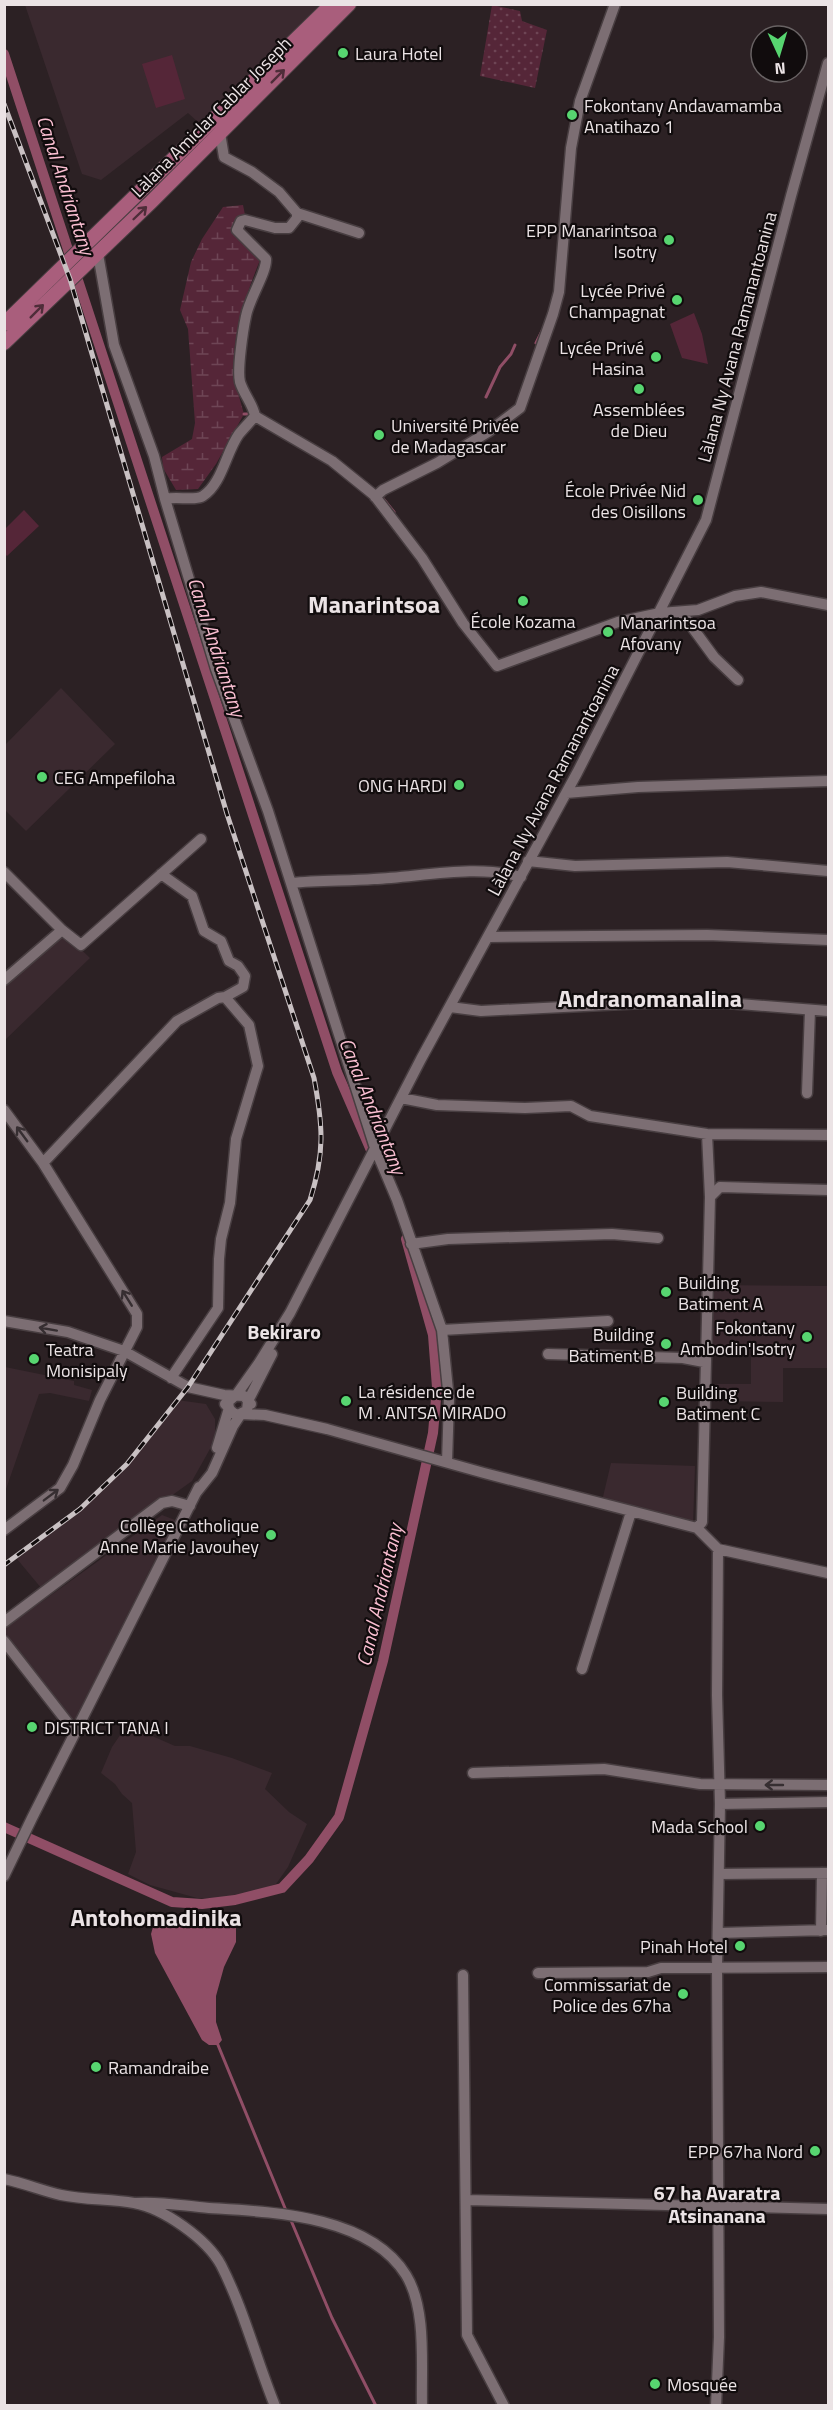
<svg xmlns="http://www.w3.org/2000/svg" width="833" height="2410" viewBox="0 0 833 2410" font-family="'Titillium Web',sans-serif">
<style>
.built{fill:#3a292f}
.grass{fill:#552638}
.wetland{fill:url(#wetland-marsh)}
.park{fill:url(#park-dots)}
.water{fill:#904e66}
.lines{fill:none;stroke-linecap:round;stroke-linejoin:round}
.stream{stroke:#904e66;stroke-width:3}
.canal{stroke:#904e66;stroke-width:10}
.minor-casing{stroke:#483e41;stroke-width:13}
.major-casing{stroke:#483e41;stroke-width:16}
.minor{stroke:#7c6e73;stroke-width:10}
.major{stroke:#a95e7c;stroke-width:14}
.rail-casing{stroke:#c9c1c3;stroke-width:5}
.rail{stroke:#110c0d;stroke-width:3;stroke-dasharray:9;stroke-linecap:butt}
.oneway{stroke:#4e2d39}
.oneway2{stroke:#362e31}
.poi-dot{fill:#57d570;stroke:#110c0d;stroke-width:2}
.labels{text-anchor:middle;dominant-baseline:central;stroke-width:4.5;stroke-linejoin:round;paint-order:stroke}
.poi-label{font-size:18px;fill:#ebe3e5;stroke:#110c0d;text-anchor:start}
.street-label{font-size:18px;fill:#ebe3e5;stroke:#110c0d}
.water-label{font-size:20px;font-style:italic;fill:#fbbfd2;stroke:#110c0d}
.neighbourhood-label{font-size:20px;font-weight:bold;fill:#ebe3e5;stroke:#110c0d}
.district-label{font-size:24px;font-weight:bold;fill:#ebe3e5;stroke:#110c0d}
</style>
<defs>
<pattern id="wetland-marsh" width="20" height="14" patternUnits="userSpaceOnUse" patternTransform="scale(1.5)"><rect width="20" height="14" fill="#552638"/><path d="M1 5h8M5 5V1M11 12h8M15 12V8" fill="none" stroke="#6e4555"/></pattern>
<pattern id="park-dots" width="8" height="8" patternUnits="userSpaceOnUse" patternTransform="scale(1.5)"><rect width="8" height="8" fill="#552638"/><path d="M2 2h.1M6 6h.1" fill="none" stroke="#6e4555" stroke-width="1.8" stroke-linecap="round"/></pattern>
</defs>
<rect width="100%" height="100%" fill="#2c2124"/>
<!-- built -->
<path class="built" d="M25,5H323L200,124L188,113L101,180L82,174Z
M61,688L115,744L26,831L5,810V745Z
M63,932L90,958L5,1040V983Z
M710,1285L828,1286V1368H783V1402L713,1401V1384H751V1350L710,1349Z
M5,1367L74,1381V1385L92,1390L89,1401L50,1393L39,1394L5,1492Z
M177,1400L206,1404L215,1419V1440L192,1481L42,1589L17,1559L79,1509L127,1464Z
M611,1463L695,1466L693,1525L602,1501Z
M162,1515L175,1520L74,1721L51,1701L5,1639L4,1629Z
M127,1725L175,1746H190L232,1758L272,1773L265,1789L289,1812L307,1824L288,1867L276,1884L251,1894L231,1898H197L150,1885L128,1874L136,1852L132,1803L122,1794L115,1784L101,1773L112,1747Z"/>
<!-- grass -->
<path class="grass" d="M172,55L185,99L156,108L142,64Z
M694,313L702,334L708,364L682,358L670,324Z
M24,510L39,526L7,556L5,554V529Z"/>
<!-- wetland -->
<path class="wetland" d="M243,205L245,215L236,227L260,260C246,295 228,344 236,382C238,393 241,404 244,414L216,464L198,489L176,490L163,468L162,457L192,439L195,423L188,329L180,310L191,262L202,239L223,207Z"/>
<!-- park -->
<path class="park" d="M492,5L520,11L522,21L547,30L535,88L480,76Z"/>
<!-- water -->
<path class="water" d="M159,1925H236V1942L224,1967L216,1996V2022L222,2040L218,2045H209L202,2040L155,1953L151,1934L153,1927Z"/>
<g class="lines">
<!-- stream -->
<path class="stream" d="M536,343L542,331
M486,397L500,367L511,354L515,345
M244,414H253
M381,496L394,512
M218,2045L287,2213
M290,2218L332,2318L376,2406"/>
<!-- canal -->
<path class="canal" d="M4,54L337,1072L373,1155
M4,1827L172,1902L202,1904L235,1900L282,1888L309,1859L339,1817L383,1661L433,1433L437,1387L433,1335L406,1239"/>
<defs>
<path id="minor" d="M220,133L224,157L252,172L279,192L297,213L359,233
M98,254L114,345L154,456L165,499L216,669L268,811L375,1148L397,1200L442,1330L449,1400L447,1462
M255,416L332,461L374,495L422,558L463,623L497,666L618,622L660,613L698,610L735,596L761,592L828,605
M255,416C253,404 244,395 240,382C237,370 243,330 246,316C249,299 267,272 266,259L237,230L241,221L245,220L275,228H289L297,218V213
M375,497L383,490L437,463L488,432L520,408L553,314L559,292L571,148L580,101L615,4
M165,499C176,496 195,501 203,496C222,484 226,452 239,434C244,428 250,422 255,416
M681,612L714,657L738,680
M566,793L638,787L828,781
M528,861L575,866L727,862L828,871
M4,872L62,930L81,945L201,839
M161,874L192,896L204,931L221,941L229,961L238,966L245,976L243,987L225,997
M291,883C319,880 346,881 374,879C420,877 476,864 521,877
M489,937L707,935L828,940
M4,980L62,930
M450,1007L481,1011L644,1003H727L828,1011
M807,1093L810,1010
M401,1098L437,1105L525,1108L571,1106L590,1116L707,1134L828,1135
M4,1110L43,1163L137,1314V1327L100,1400L73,1465L60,1488L4,1530
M707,1134L710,1197
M43,1163L177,1021L218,998L225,997L249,1025L258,1066L236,1139L230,1203L221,1239L219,1259L218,1308L171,1378
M411,1244L448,1239L612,1234L658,1238
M4,1321L68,1332L124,1351L188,1387L224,1395L244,1396L248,1401L247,1410L238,1415C231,1413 227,1408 229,1401L237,1394L259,1363L290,1313L421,1059L577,773L706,520L791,196L828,63
M442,1330L608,1321
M548,1354L683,1358L704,1362
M251,1404L248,1401L272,1354
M217,1448L229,1408L225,1404
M196,1493L212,1473L233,1426L241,1414L265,1415L327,1429L484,1473L697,1528L718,1549L828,1573
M697,1528L702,1522L710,1197L720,1187L828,1190
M4,1622L162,1503L172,1501L190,1506
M4,1641L75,1732
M582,1669L631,1512
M473,1773L604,1769L700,1784L828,1785
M720,1804L828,1802
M719,1874L828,1873
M4,1876L32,1818L199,1487
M821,1931L822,1873
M719,1933L828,1930
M538,1973L648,1972L661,1968L828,1967
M463,1975L467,2335L504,2406
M4,2179C24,2183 43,2191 61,2195C85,2200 110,2199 134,2203C163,2208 207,2239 221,2265C244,2310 256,2359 275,2406
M466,2200L828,2209
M136,2203C160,2201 184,2206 209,2208C271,2212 369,2215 406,2275C427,2309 421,2366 422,2406
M716,2406L719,2337L717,1967L720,1804L717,1695L718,1549"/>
<path id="major" d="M4,324L332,4
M4,343L151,202L349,4"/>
</defs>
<!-- minor casing -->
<use href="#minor" class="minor-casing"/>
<!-- major casing -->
<use href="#major" class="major-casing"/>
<!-- minor -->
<use href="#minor" class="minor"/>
<!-- major -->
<use href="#major" class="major"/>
<defs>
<path id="rail" d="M4,104L70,279L227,814L314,1078C323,1126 325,1153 310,1200L188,1387L127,1464L80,1509L4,1565"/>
</defs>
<!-- rail casing -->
<use href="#rail" class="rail-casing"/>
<!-- rail -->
<use href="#rail" class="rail"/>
</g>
<!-- one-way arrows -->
<defs><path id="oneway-shaft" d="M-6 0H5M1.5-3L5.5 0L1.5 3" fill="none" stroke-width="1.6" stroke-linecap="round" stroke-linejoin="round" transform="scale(1.5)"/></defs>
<g class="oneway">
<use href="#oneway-shaft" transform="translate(278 76) rotate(-45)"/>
<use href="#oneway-shaft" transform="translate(140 213) rotate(-44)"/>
<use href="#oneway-shaft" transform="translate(37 311) rotate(-45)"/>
</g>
<g class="oneway2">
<use href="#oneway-shaft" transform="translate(22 1134) rotate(-126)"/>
<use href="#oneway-shaft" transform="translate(127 1298) rotate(-122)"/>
<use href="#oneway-shaft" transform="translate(48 1329) rotate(-170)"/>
<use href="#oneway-shaft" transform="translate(51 1495) rotate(-37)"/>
<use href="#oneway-shaft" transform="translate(774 1785) rotate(180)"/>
</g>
<!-- markers -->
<g class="poi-dot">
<circle cx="343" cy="53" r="6"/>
<circle cx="572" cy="115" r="6"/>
<circle cx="669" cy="240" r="6"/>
<circle cx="677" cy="300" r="6"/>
<circle cx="656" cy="357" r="6"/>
<circle cx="639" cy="389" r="6"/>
<circle cx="379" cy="435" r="6"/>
<circle cx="698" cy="500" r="6"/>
<circle cx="523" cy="601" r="6"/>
<circle cx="608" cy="632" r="6"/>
<circle cx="42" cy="777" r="6"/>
<circle cx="459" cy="785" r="6"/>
<circle cx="666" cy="1292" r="6"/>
<circle cx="807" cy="1337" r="6"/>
<circle cx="666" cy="1344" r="6"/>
<circle cx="34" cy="1359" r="6"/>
<circle cx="346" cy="1401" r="6"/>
<circle cx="664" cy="1402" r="6"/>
<circle cx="271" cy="1535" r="6"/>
<circle cx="32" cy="1727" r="6"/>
<circle cx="760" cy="1826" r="6"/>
<circle cx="740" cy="1946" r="6"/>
<circle cx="683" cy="1994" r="6"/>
<circle cx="96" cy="2067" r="6"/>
<circle cx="815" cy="2151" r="6"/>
<circle cx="655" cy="2384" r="6"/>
</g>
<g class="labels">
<!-- poi labels -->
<g class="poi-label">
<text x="355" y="53">Laura Hotel</text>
<text x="584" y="105">Fokontany Andavamamba<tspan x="584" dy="21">Anatihazo 1</tspan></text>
<text x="657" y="230" text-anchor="end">EPP Manarintsoa<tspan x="657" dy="21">Isotry</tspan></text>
<text x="665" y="290" text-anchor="end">Lycée Privé<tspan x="665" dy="21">Champagnat</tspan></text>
<text x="644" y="347" text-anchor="end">Lycée Privé<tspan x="644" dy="21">Hasina</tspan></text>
<text x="639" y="409" text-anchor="middle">Assemblées<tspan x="639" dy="21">de Dieu</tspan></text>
<text x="391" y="425">Université Privée<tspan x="391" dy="21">de Madagascar</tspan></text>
<text x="686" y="490" text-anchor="end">École Privée Nid<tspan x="686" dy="21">des Oisillons</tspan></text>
<text x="523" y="621" text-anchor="middle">École Kozama</text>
<text x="620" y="622">Manarintsoa<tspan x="620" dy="21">Afovany</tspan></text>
<text x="54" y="777">CEG Ampefiloha</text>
<text x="447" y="785" text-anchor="end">ONG HARDI</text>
<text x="678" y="1282">Building<tspan x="678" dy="21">Batiment A</tspan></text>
<text x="795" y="1327" text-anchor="end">Fokontany<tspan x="795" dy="21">Ambodin'Isotry</tspan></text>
<text x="654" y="1334" text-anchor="end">Building<tspan x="654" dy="21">Batiment B</tspan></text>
<text x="46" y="1349">Teatra<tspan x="46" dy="21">Monisipaly</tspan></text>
<text x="358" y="1391">La résidence de<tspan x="358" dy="21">M . ANTSA MIRADO</tspan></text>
<text x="676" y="1392">Building<tspan x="676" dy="21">Batiment C</tspan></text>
<text x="259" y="1525" text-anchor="end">Collège Catholique<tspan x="259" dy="21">Anne Marie Javouhey</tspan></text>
<text x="44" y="1727">DISTRICT TANA I</text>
<text x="748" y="1826" text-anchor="end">Mada School</text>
<text x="728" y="1946" text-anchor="end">Pinah Hotel</text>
<text x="671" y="1984" text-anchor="end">Commissariat de<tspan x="671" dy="21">Police des 67ha</tspan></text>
<text x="108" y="2067">Ramandraibe</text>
<text x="803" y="2151" text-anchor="end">EPP 67ha Nord</text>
<text x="667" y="2384">Mosquée</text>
</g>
<!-- street labels -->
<g class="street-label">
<text transform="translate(211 117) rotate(-45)">Làlana Amiclar Cablar Joseph</text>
<text transform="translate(737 337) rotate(-75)">Làlana Ny Avana Ramanantoanina</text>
<text transform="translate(553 780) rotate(-62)">Làlana Ny Avana Ramanantoanina</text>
</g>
<!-- water labels -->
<g class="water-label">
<text transform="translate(66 185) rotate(72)">Canal Andriantany</text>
<text transform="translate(217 647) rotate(72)">Canal Andriantany</text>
<text transform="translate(373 1106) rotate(68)">Canal Andriantany</text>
<text transform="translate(379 1595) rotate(-77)">Canal Andriantany</text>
</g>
<!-- neighbourhood labels -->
<g class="neighbourhood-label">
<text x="284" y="1331">Bekiraro</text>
<text x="717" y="2192">67 ha Avaratra<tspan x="717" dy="23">Atsinanana</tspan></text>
</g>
<!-- district labels -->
<g class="district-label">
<text x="374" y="604">Manarintsoa</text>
<text x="650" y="998">Andranomanalina</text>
<text x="156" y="1917">Antohomadinika</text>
</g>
</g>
<!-- border -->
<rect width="833" height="2410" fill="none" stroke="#ebe3e5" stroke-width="12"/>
<!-- north arrow -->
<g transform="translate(779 54) rotate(176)"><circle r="28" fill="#110c0d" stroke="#686263" stroke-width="1.5"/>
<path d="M0-4.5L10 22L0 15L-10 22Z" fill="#57d570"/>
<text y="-9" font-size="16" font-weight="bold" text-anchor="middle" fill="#ebe3e5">N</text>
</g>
</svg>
